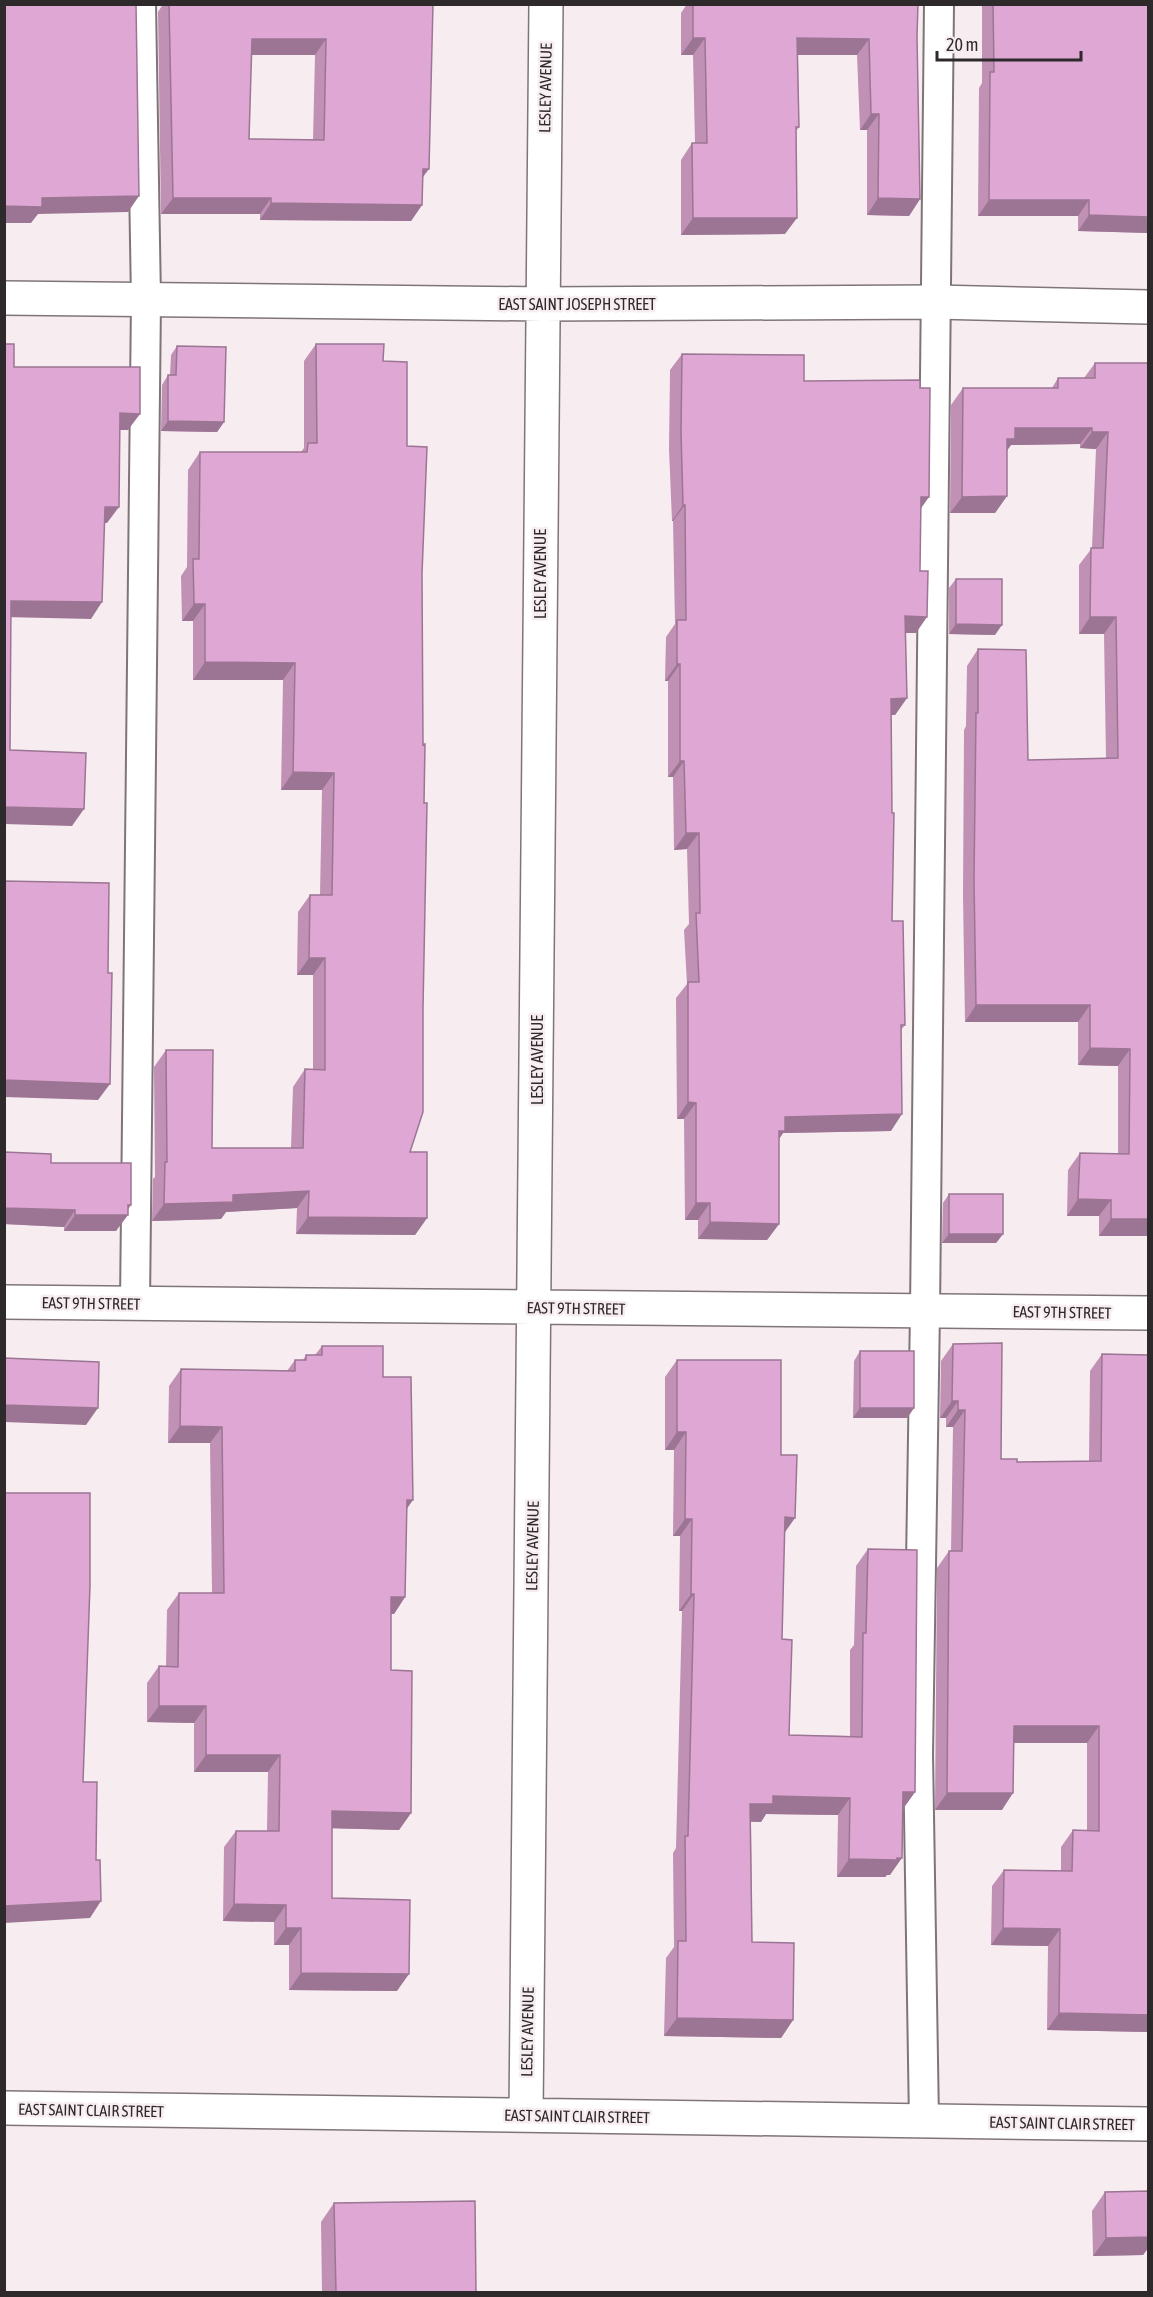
<svg xmlns="http://www.w3.org/2000/svg" width="1153" height="2297" viewBox="0 0 1153 2297" font-family="'Asap Condensed',sans-serif">
<style>
.lines{fill:none;stroke-linecap:round;stroke-linejoin:round}
.lane-casing{stroke:#7f7578;stroke-width:32}
.street-casing{stroke:#7f7578;stroke-width:36}
.lane{stroke:#fff;stroke-width:28}
.street{stroke:#fff;stroke-width:33}
.wall{fill:#c090b5;fill-rule:evenodd}
.shaded-wall{fill:#9c7594}
.building{fill:#dfa7d3;stroke:#9c7594;stroke-width:1.5;fill-rule:evenodd}
.labels{text-anchor:middle;dominant-baseline:central;stroke-width:5;stroke-linejoin:round;paint-order:stroke}
.street-label{font-size:16px;fill:#2e2a2b;stroke:#f7edf0}
</style>
<rect width="100%" height="100%" fill="#f7edf0"/>
<g class="lines">
<defs>
<path id="lane" d="M135,1303L146,300L141,4
M924,2121L918,1754L925,1311L939,4"/>
<path id="street" d="M4,298L542,304L936,302L1148,307
M4,1302L1148,1313
M4,2108L1148,2124
M526,2115L546,4"/>
</defs>
<!-- lane casing -->
<use href="#lane" class="lane-casing"/>
<!-- street casing -->
<use href="#street" class="street-casing"/>
<!-- lane -->
<use href="#lane" class="lane"/>
<!-- street -->
<use href="#street" class="street"/>
</g>
<!-- wall -->
<path class="wall" d="M163,4H433L423,177L422,205L411,221L260,220V214H161L158,12ZM251,55H315L313,140L249,139Z
M687,4H918L917,36L920,199L909,216L867,215V130H860L857,55H798L799,127L796,131L785,234L681,235V160L692,143H695L693,55H681V13Z
M982,4H1149V233L1078,231V216H978L979,88L982,83Z
M316,344L383,361L407,446L422,574L410,1152L427,1218L415,1235L296,1234L297,1208L226,1212L221,1219L152,1221L153,1179L155,1177L154,1067L166,1050L212,1148H291L293,1087L305,1069L313,1070V975H297L298,912L310,895H320L322,790H281L283,680H193V621H182L181,576L187,567L188,470L200,452H301L304,448V361Z
M177,346L224,422L217,432L161,431L162,385L168,375H170L171,355Z
M682,354L804,381L921,509L916,633H905L907,698L895,715H891L892,921L905,1025L901,1030L891,1131L783,1133L779,1139V1224L767,1240L698,1239V1220H685L684,1119H677L676,998L687,984L684,930L689,924L687,849L674,850L673,777H668V681H665L666,637L675,624L673,521H672L669,449L670,370Z
M1095,363H1149V1236H1099V1216H1067L1068,1170L1080,1153L1118,1154V1066L1078,1065V1022H965L963,896L964,730L966,726L967,666L978,649L1028,760L1106,759L1104,634H1079V565L1092,548L1096,449L1080,448V444L1011,445L1007,450V496L995,513H950L951,405L963,388H1052L1058,378H1084Z
M956,579L995,635L949,634V588Z
M4,1152L51,1163L128,1209L116,1231H64V1227L4,1224Z
M949,1194L1003,1234L996,1243H942L943,1203Z
M953,1344L1001,1459L1017,1462L1089,1461L1090,1371L1102,1354L1149,2032L1047,2030L1048,1946L991,1945L992,1886L1004,1870L1061,1871V1847L1073,1830H1087V1743H1013L1002,1810H935L937,1568L949,1551H951L953,1427H946V1418H940L941,1361Z
M322,1346L383,1377L407,1508L405,1597L394,1614H391V1670L411,1813L399,1830L332,1828V1898L397,1991L289,1990V1945H274V1922L223,1921L224,1847L236,1831H267L268,1772H194V1723L147,1722V1683L159,1666H166L167,1610L179,1593H212L210,1443H168L169,1386L181,1369L287,1371L295,1360H303L306,1355H315Z
M860,1351L914,1408L907,1418H853L854,1361Z
M677,1360L781,1455L784,1533L782,1639L789,1735L850,1736V1650L854,1645L856,1566L868,1549L915,1792L903,1809L890,1875H887L885,1877H837L838,1815L766,1814L761,1822H751L752,1942L793,2020L781,2038L664,2036L666,1958L674,1947L673,1853L676,1848L682,1611H679L680,1536H673L674,1450H665V1377Z
M1149,2191V2247L1143,2255L1093,2256L1092,2211L1105,2192Z
M334,2203L476,2292H322L321,2222Z"/>
<!-- shaded-wall -->
<path class="shaded-wall" d="M693,38H705L693,55H681Z
M797,38L869,39L857,55H786Z
M252,39H326L315,55H241Z
M871,114H879L867,130H860Z
M423,169H429L417,185Z
M139,196L128,212L38,214L31,223H4V206L42,198Z
M173,198H271L260,214H161Z
M878,198L920,199L909,216L867,215Z
M989,200H1089L1078,216H978Z
M271,203L422,205L411,221L260,220Z
M1089,215L1149,217V233L1078,231Z
M693,218H797L785,234L681,235Z
M120,413L140,414L128,430H109Z
M168,421L224,422L217,432L161,431Z
M1015,428H1092L1080,444L1011,445L1003,456H996Z
M1092,432H1108L1096,449L1080,448Z
M1007,496L995,513H950L962,497Z
M921,497H929L917,514Z
M683,505H685L673,521H672Z
M105,507H119L107,523H94Z
M11,601L102,602L91,619L4,617Z
M194,604H205L193,621H182Z
M905,616L927,617L916,633H893Z
M1090,617H1116L1104,634H1079Z
M956,624L1002,625L995,635L949,634Z
M205,662L295,663L283,680H193Z
M677,664H680L668,681H665Z
M907,698L895,715H880L891,699Z
M680,761H684L673,777H668Z
M293,772L334,773L322,790H281Z
M4,807L84,809L72,826L4,824Z
M686,833H699L687,849L674,850Z
M309,958H325L313,975H297Z
M976,1005H1090L1078,1022H965Z
M1090,1048L1130,1049L1118,1066L1078,1065Z
M4,1080L110,1084L98,1100L4,1097Z
M688,1102L696,1103L684,1119H677Z
M902,1114L891,1131L783,1133L773,1148L785,1117Z
M309,1191L297,1208L226,1212L221,1219L152,1221L164,1204L233,1195Z
M1078,1199L1111,1200L1099,1216H1067Z
M696,1203H710L698,1220H685Z
M128,1205H131L124,1215H128L116,1231H64L75,1215Z
M4,1208L75,1210L64,1227L4,1224Z
M308,1217L427,1218L415,1235L296,1234Z
M1111,1219H1149V1236H1099Z
M710,1222L779,1224L767,1240L698,1239Z
M949,1234H1003L996,1243H942Z
M952,1401H958L946,1418H940Z
M4,1405L98,1408L86,1425L4,1422Z
M860,1408H914L907,1418H853Z
M958,1410H965L953,1427H946Z
M180,1426L222,1427L210,1443H168Z
M677,1432H686L674,1450H665Z
M407,1500H413L401,1517Z
M785,1517L795,1518L783,1535Z
M685,1519H692L680,1536H673Z
M691,1594H694L682,1611H679Z
M391,1597H405L394,1614H379Z
M159,1706H206L194,1723L147,1722Z
M1014,1726H1099L1087,1743H1002Z
M206,1755H280L268,1772H194Z
M903,1792H915L902,1810Z
M947,1793H1013L1002,1810H935Z
M773,1796L850,1798L838,1815L766,1814L761,1822L738,1821L750,1804Z
M332,1811L411,1813L399,1830L320,1828Z
M902,1858L890,1875H887L885,1877H837L849,1859Z
M101,1901L90,1918L4,1923V1906Z
M234,1904L286,1905L274,1922L223,1921Z
M286,1928H301L289,1945H274Z
M1003,1928L1060,1929L1048,1946L991,1945Z
M301,1973L409,1974L397,1991L289,1990Z
M1059,2013L1149,2015V2032L1047,2030Z
M677,2018L793,2020L781,2038L664,2036Z
M1149,2237V2247L1143,2255L1093,2256L1106,2238Z"/>
<!-- building -->
<path class="building" d="M4,4H136L139,196L42,198V207L4,206Z
M169,4H433L429,169H423L422,205L271,203V198H173ZM252,39H326L324,140L249,139Z
M693,4H918L917,36L920,199L878,198L879,114H871L869,39L797,38L799,127H796L797,218H693L692,143H707L705,38H693Z
M993,4H1149V217L1089,215V200H989L990,72H994Z
M4,344H14V367H140V414L120,413L119,507H105L102,602L11,601L10,750L86,753L84,809L4,807Z
M316,344H384L383,361L407,362V446L427,447L422,574L423,745L425,744L424,803H427L423,1008V1112L410,1152H427V1218L308,1217L309,1191L233,1195V1202L164,1204L165,1162H167L166,1050H213L212,1148H303L305,1069L325,1070V958H309L310,895H332L334,773L293,772L295,663L205,662V604H194L193,559H199L200,452H307L308,443H317Z
M177,346L226,347L224,422L168,421V375H176Z
M682,354L804,355V381L920,380V388H930L929,497H921L920,571H928L927,617L905,616L907,698L891,699L892,813H894L892,921H903L904,975L905,1025H901L902,1114L785,1117V1131H779V1224L710,1222V1203H696V1103L688,1102V982H699L696,913H700L699,833H686L684,761H680V664H677V620H686L685,505H683L681,432Z
M1095,363H1149V1219H1111V1200L1078,1199L1080,1153L1129,1154L1130,1049L1090,1048V1005H976L974,879L976,713H978V649L1026,650L1028,760L1118,758L1116,617H1090L1091,548H1103L1108,432H1092V428H1015V439H1007V496L962,497L963,388H1058V378H1095Z
M956,579H1002V625L956,624Z
M4,881L109,883L108,973H112L110,1084L4,1080Z
M4,1152L51,1154V1163H131V1205H128V1215H75V1210L4,1208Z
M949,1194H1003V1234H949Z
M1002,1343L1001,1459H1017V1462L1101,1461L1102,1354L1149,1355V2015L1059,2013L1060,1929L1003,1928L1004,1870L1072,1871L1073,1830L1099,1831V1726H1014L1013,1793H947L949,1551H962L965,1410H958V1401H952L953,1344Z
M322,1346H383V1377H411L413,1500H407L405,1597H391V1670L412,1671L411,1813L332,1811V1898L410,1900L409,1974L301,1973V1928H286V1905L234,1904L236,1831H279L280,1755H206V1706H159V1666L178,1667L179,1593H224L222,1427L180,1426L181,1369L295,1371V1360H306V1355H322Z
M860,1351H914V1408H860Z
M4,1358L99,1362L98,1408L4,1405Z
M677,1360H781V1455H797L795,1518L785,1517L782,1639L792,1640L789,1735L862,1737L863,1633H866L868,1549L917,1550L915,1792H903L902,1858H897V1860L849,1859L850,1798L773,1796V1804H750L752,1942L794,1943L793,2020L677,2018L678,1941H686L685,1836H688L694,1594H691L692,1519H685L686,1432H677Z
M4,1493H90V1585L83,1782H97L96,1860H100L101,1901L4,1906Z
M1149,2191V2237L1106,2238L1105,2192Z
M475,2201L476,2292H336L334,2203Z"/>
<g class="labels">
<!-- street labels -->
<g class="street-label">
<text transform="translate(545 88) rotate(-89)">LESLEY AVENUE</text>
<text x="577" y="304">EAST SAINT JOSEPH STREET</text>
<text transform="translate(540 574) rotate(-90)">LESLEY AVENUE</text>
<text transform="translate(537 1060) rotate(-90)">LESLEY AVENUE</text>
<text transform="translate(91 1303) rotate(1)">EAST 9TH STREET</text>
<text transform="translate(576 1308) rotate(1)">EAST 9TH STREET</text>
<text transform="translate(1062 1312) rotate(1)">EAST 9TH STREET</text>
<text transform="translate(532 1546) rotate(-89)">LESLEY AVENUE</text>
<text transform="translate(527 2032) rotate(-89)">LESLEY AVENUE</text>
<text transform="translate(91 2110) rotate(1)">EAST SAINT CLAIR STREET</text>
<text transform="translate(577 2116) rotate(1)">EAST SAINT CLAIR STREET</text>
<text transform="translate(1062 2123) rotate(1)">EAST SAINT CLAIR STREET</text>
</g>
</g>
<!-- border -->
<rect width="1153" height="2297" fill="none" stroke="#2e2a2b" stroke-width="12"/>
<!-- scale -->
<path d="M937 51v9h144v-9" fill="none" stroke="#2e2a2b" stroke-width="3"/>
<text x="946" y="51" font-size="18" fill="#2e2a2b" stroke="#f7edf0" stroke-width="4.5" paint-order="stroke">20 m</text>
</svg>
